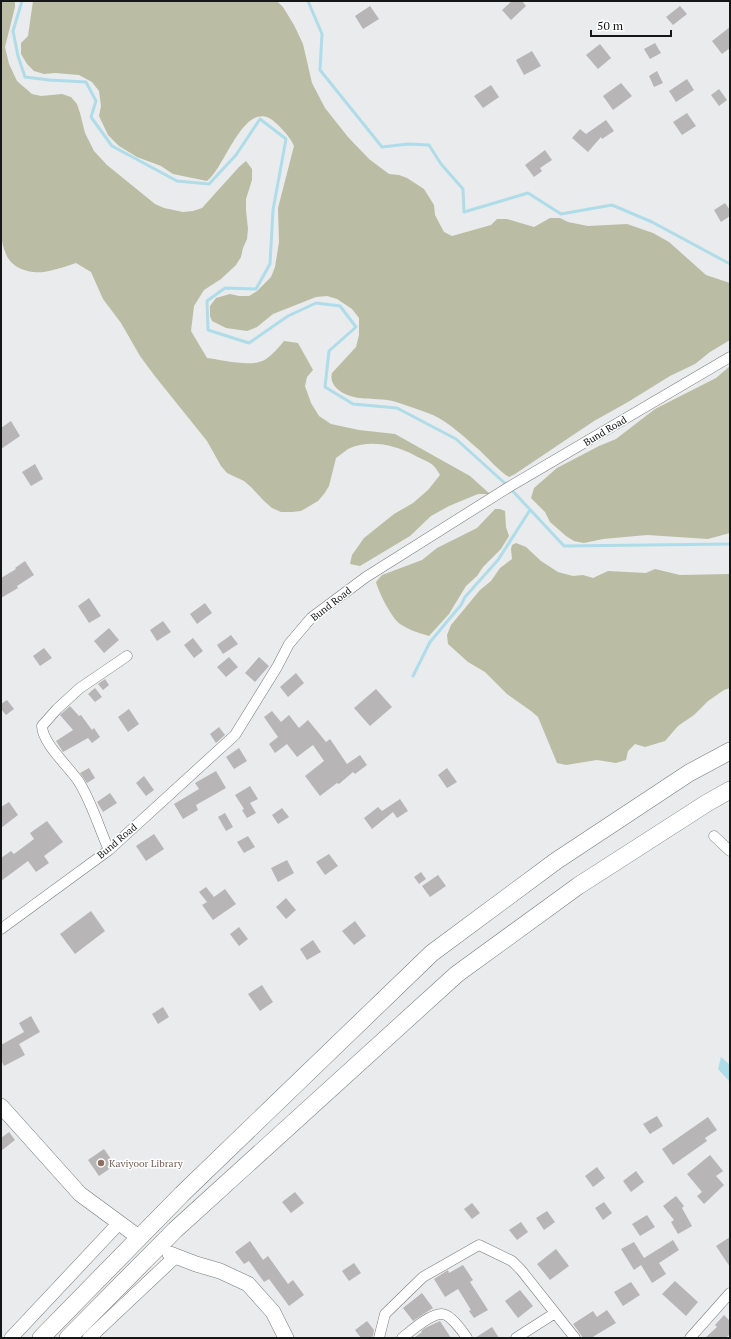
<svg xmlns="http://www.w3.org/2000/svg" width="731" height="1339" viewBox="0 0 731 1339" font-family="'PT Serif',serif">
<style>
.green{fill:#babda4}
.water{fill:#afdce9}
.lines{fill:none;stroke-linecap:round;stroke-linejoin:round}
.stream{stroke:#afdce9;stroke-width:3}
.building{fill:#b7b5b6}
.minor-casing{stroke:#777879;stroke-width:11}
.tertiary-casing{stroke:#777879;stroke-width:14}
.secondary-casing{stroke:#777879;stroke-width:16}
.trunk-casing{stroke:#777879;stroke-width:18}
.minor{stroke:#fff;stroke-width:10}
.tertiary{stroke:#fff;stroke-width:13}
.secondary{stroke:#fff;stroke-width:15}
.trunk{stroke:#fff;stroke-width:17}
.education-dot{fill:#8d6e63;stroke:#fff;stroke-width:1.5}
.labels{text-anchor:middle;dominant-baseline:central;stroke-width:3;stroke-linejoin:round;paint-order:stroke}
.street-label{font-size:10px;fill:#151616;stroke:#fff}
.education-label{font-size:10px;fill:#785e54;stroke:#fff;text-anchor:start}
</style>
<rect width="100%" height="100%" fill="#eaebec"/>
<!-- green -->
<path class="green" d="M1,1H15V7L5,47L9,64L17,81L32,94L41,96L62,94L71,97L77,104L80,113L85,133L94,151L107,165L155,204L164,208L183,212L193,211L202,208L239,167L246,161L252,169V180L246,199V210L248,229L247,239L243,248L241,257L236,265L221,279L204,290L194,306L191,331L207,358C222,360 254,368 266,359C273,354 279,347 284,341L298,343L313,370L307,377L305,386L311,403L319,416L331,424L359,430L395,434L470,476L490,494H478L449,506L431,516L410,536L360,566L350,564L352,555L364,538L394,514L413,503L428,490L440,475C433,461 426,462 414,455C394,445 370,439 348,449C344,452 340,455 336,458L329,486L324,494L318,501L301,511L292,512H281L272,508L264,501L251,487L244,481L227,473L221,466L207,441L154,375L140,356L121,323L103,299L91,272L76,263C67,266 58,269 49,271C34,275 12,270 6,254C3,248 2,241 1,235Z
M33,1H277L283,7L294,25L303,44L312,83L325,108L348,137L369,159L389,174L399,175L407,178L424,189L434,205L435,215L444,232L452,236L491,225L497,219H507L534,227L550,218H560L568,222L588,226L627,224L653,233L669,242L706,275L730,283V340L710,352L695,364L670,376L628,402L594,421L515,474L509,477C500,472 486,456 477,448C464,437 450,423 433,415C421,410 408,406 396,402C384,398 372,400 360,398C347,397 328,388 332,373L356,347L359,335V318L352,309L337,299L327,296L316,297L273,314L257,327L247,331L226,328L212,321L210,316V306L216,298L230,294L239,296H249L257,291L271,277L275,267L279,242L278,208L294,146C290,137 284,131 277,124C246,92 226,167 207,181L173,174L161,166L137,157L119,146L108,135L99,116L101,106L99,91L92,82L79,75L55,73L44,74L34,71L27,64L21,54V43L28,36Z
M730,366V533L708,539L647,535L603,539L584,543L574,541L566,536L550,522L545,512L531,498L534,488L557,468L599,446L616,439L655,409L716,378Z
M495,509H500L505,511L506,527L509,536L501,549L483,567L477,576L466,586L449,614L429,636C419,633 409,630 400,624C391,617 379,593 376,582L382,575L422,560L437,548L477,528Z
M516,543L526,547L541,561L558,572L573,576L583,575L593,578L608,571L646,573L655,569L680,575L730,574V688L724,690L708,701L694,715L678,726L665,741L645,747L635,744L628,751L626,760L616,763L597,760L566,765L557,763L538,717L531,711L507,694L485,672L468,662L448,644L447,635L451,625L480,590L491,581L500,568L512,559L511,549L512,545Z"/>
<!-- water -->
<path class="water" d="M721,1057L730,1065V1080L729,1081L718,1069Z"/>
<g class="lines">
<!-- stream -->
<path class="stream" d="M22,1L13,31L18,56L25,77L49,80L86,82L96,101L91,117L112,146L177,181L209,184L236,155L260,119L286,139L273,210L270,264L256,289L225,288L207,301L208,330L249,343L288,316L316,303L340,306L356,327L329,351L325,387L353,404L397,408L456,439L509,487L564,546L730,544
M308,1L322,34L320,70L382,147L408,144L429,145L441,164L463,189L464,212L528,193L561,214L612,205L652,222L730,264
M413,676L430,642L461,605L465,597L498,560L530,510"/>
</g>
<!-- building -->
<path class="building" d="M512,1H522L526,6L511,20L502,10Z
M370,6L379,19L363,29L355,16Z
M680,6L687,14L673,25L666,17Z
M730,27V48L722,54L712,41Z
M655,43L661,53L650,59L644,49Z
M600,44L611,58L598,69L586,55Z
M532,51L541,66L524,75L516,60Z
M657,71L663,83L654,87L649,76Z
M687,79L694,90L676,102L669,91Z
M621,83L632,96L613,110L603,96Z
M491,85L499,97L483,108L474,96Z
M719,89L727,100L719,106L711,95Z
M687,113L696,126L682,135L673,122Z
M606,120L614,131L602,139L601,137L588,152L572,138L580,129L586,134Z
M545,150L552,160L540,168L542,171L534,177L525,165Z
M725,203L730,210V216L721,222L714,210Z
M11,421L20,436L1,449V428Z
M35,464L43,479L31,486L22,472Z
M25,561L34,575L17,586L18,588L1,598V578L16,569L15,568Z
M89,598L101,616L89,623L78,606Z
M205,603L212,613L197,624L190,614Z
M163,621L171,632L157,641L150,630Z
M109,628L119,640L104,653L94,641Z
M231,635L238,644L223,654L217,645Z
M193,638L203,651L194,658L184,645Z
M44,648L52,658L40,666L33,656Z
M229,657L238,667L226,677L217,667Z
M259,657L269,666L255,682L245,673Z
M296,673L304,683L288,697L280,687Z
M105,679L109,685L103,690L98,684Z
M95,688L102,697L95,702L88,694Z
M376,689L392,707L370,726L354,708Z
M7,700L14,709L6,715L1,709V704Z
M70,706L79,716L81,715L92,730L94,728L100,737L92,743L88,738L63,752L56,741L73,730L60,715Z
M129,709L139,724L128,732L118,717Z
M272,711L281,722L289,715L299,728L308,720L326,742L330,739L347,764L360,755L367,765L355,774L353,772L339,784L337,783L320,796L305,776L324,761L313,745L297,757L287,744L275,753L269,744L278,737L264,717Z
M219,727L225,735L216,743L210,734Z
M239,748L247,761L234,769L226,757Z
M89,768L95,778L87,783L80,773Z
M447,768L457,782L447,788L438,775Z
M216,771L226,788L196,805L198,810L183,819L174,804L199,789L195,783Z
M144,776L154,790L146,796L136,783Z
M250,786L258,799L250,803L256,813L247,818L242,810L244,809L235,795Z
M110,793L117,803L103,812L97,802Z
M400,799L408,811L397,818L393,812L372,829L364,818L378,807L382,811Z
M9,802L18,815L1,828V807Z
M282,808L289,817L278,824L272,815Z
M225,813L233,827L226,831L218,817Z
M47,821L63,842L44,856L49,863L36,872L28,861L1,881V858L11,851L14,854L34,839L30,833Z
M154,834L164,849L146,861L136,846Z
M248,836L255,847L244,853L237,842Z
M329,854L338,866L325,875L316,862Z
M287,860L294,873L278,882L271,868Z
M421,872L426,879L419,884L414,877Z
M438,875L446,886L430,897L422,886Z
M206,887L214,897L225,889L236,904L213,920L202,905L207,902L199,892Z
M286,898L296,910L286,919L276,907Z
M91,911L105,931L75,954L60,934Z
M355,921L366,936L354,945L342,931Z
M239,927L248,939L239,946L230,934Z
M313,940L321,952L307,960L300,949Z
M262,985L273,1002L260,1011L248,994Z
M163,1007L169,1017L158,1024L152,1014Z
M31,1016L40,1032L19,1044L25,1055L4,1066L1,1060V1045L24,1032L19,1023Z
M657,1116L663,1126L650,1134L643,1124Z
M708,1117L717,1130L705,1138L707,1141L673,1165L662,1149Z
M9,1132L15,1140L1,1151V1138Z
M104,1149L115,1165L99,1176L88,1160Z
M710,1155L723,1171L716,1176L724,1185L704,1204L697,1196L702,1192L687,1174Z
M597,1167L605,1178L593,1187L585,1176Z
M636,1171L644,1182L631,1192L623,1181Z
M295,1192L304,1203L291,1213L282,1202Z
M676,1196L684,1206L682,1208L692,1226L678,1234L671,1222L674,1220L663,1206Z
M604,1202L612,1213L603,1220L595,1208Z
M472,1203L480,1213L472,1219L464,1209Z
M547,1211L555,1222L544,1230L536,1218Z
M647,1215L655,1227L640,1236L632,1224Z
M521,1222L528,1232L517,1240L509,1230Z
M730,1237V1267L716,1246Z
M673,1240L679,1250L659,1263L666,1274L652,1283L641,1265L634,1270L621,1249L634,1242L644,1258Z
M250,1241L263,1260L268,1256L288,1284L293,1280L304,1295L289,1306L269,1279L264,1282L249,1261L244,1264L235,1252Z
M556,1249L569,1266L550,1280L537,1264Z
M354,1263L361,1273L349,1281L342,1271Z
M463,1265L473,1280L470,1282L488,1310L474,1318L469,1311L471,1310L458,1289L445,1297L434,1279L448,1270L449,1273Z
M675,1281L698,1302L686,1316L662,1294Z
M631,1282L640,1295L623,1306L614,1292Z
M520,1290L533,1306L518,1318L505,1301Z
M422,1293L433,1308L413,1321L403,1308Z
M607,1310L616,1323L591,1338H583L573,1324L593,1311L597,1317Z
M724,1315L730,1321V1334L726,1338H705L717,1327L715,1325Z
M367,1321L374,1330L373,1336L370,1338H361L355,1330Z
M440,1321L451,1338H414L422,1332L421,1331L425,1328Z
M492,1327L499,1338H475Z"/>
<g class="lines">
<defs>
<path id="minor" d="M714,836L730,851
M109,850C99,828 92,803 79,782C70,768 42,743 42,726L57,709L80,688L127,656
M1,929L109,850L235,735L277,667L289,644L311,618L366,577L509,487L730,357
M379,1338L385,1314L423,1277L479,1245L512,1261L521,1270L575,1338
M402,1338C411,1331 431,1313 442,1314C450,1314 463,1332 467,1338
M516,1338L555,1313
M690,1338L730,1293"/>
<path id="tertiary" d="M11,1338L119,1223
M89,1338L175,1257"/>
<path id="secondary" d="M1,1106L80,1194L133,1233
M170,1254L196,1264L220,1271L248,1284L273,1312L286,1338"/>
<path id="trunk" d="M41,1338L182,1194L432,953L556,861L689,773L730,751
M68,1338L175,1230L457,974L578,886L707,803L730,790"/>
</defs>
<!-- minor casing -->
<use href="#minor" class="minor-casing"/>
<!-- tertiary casing -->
<use href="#tertiary" class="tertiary-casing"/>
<!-- secondary casing -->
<use href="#secondary" class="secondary-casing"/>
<!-- trunk casing -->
<use href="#trunk" class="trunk-casing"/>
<!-- minor -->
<use href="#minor" class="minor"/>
<!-- tertiary -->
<use href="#tertiary" class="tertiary"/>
<!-- secondary -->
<use href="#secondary" class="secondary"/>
<!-- trunk -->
<use href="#trunk" class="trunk"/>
</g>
<!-- markers -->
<circle class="education-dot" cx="101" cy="1163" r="4"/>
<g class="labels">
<!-- street labels -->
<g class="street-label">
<text transform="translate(605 431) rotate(-31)">Bund Road</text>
<text transform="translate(331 604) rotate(-38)">Bund Road</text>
<text transform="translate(117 841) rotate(-40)">Bund Road</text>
</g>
<!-- education labels -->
<g class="education-label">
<text x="109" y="1163">Kaviyoor Library</text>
</g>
</g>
<!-- border -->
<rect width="731" height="1339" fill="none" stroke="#151616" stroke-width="4"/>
<!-- scale -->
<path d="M591 30v6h80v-6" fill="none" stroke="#151616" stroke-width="2"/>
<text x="597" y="30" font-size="12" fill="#151616" stroke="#ffffff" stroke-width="3" paint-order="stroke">50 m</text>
</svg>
